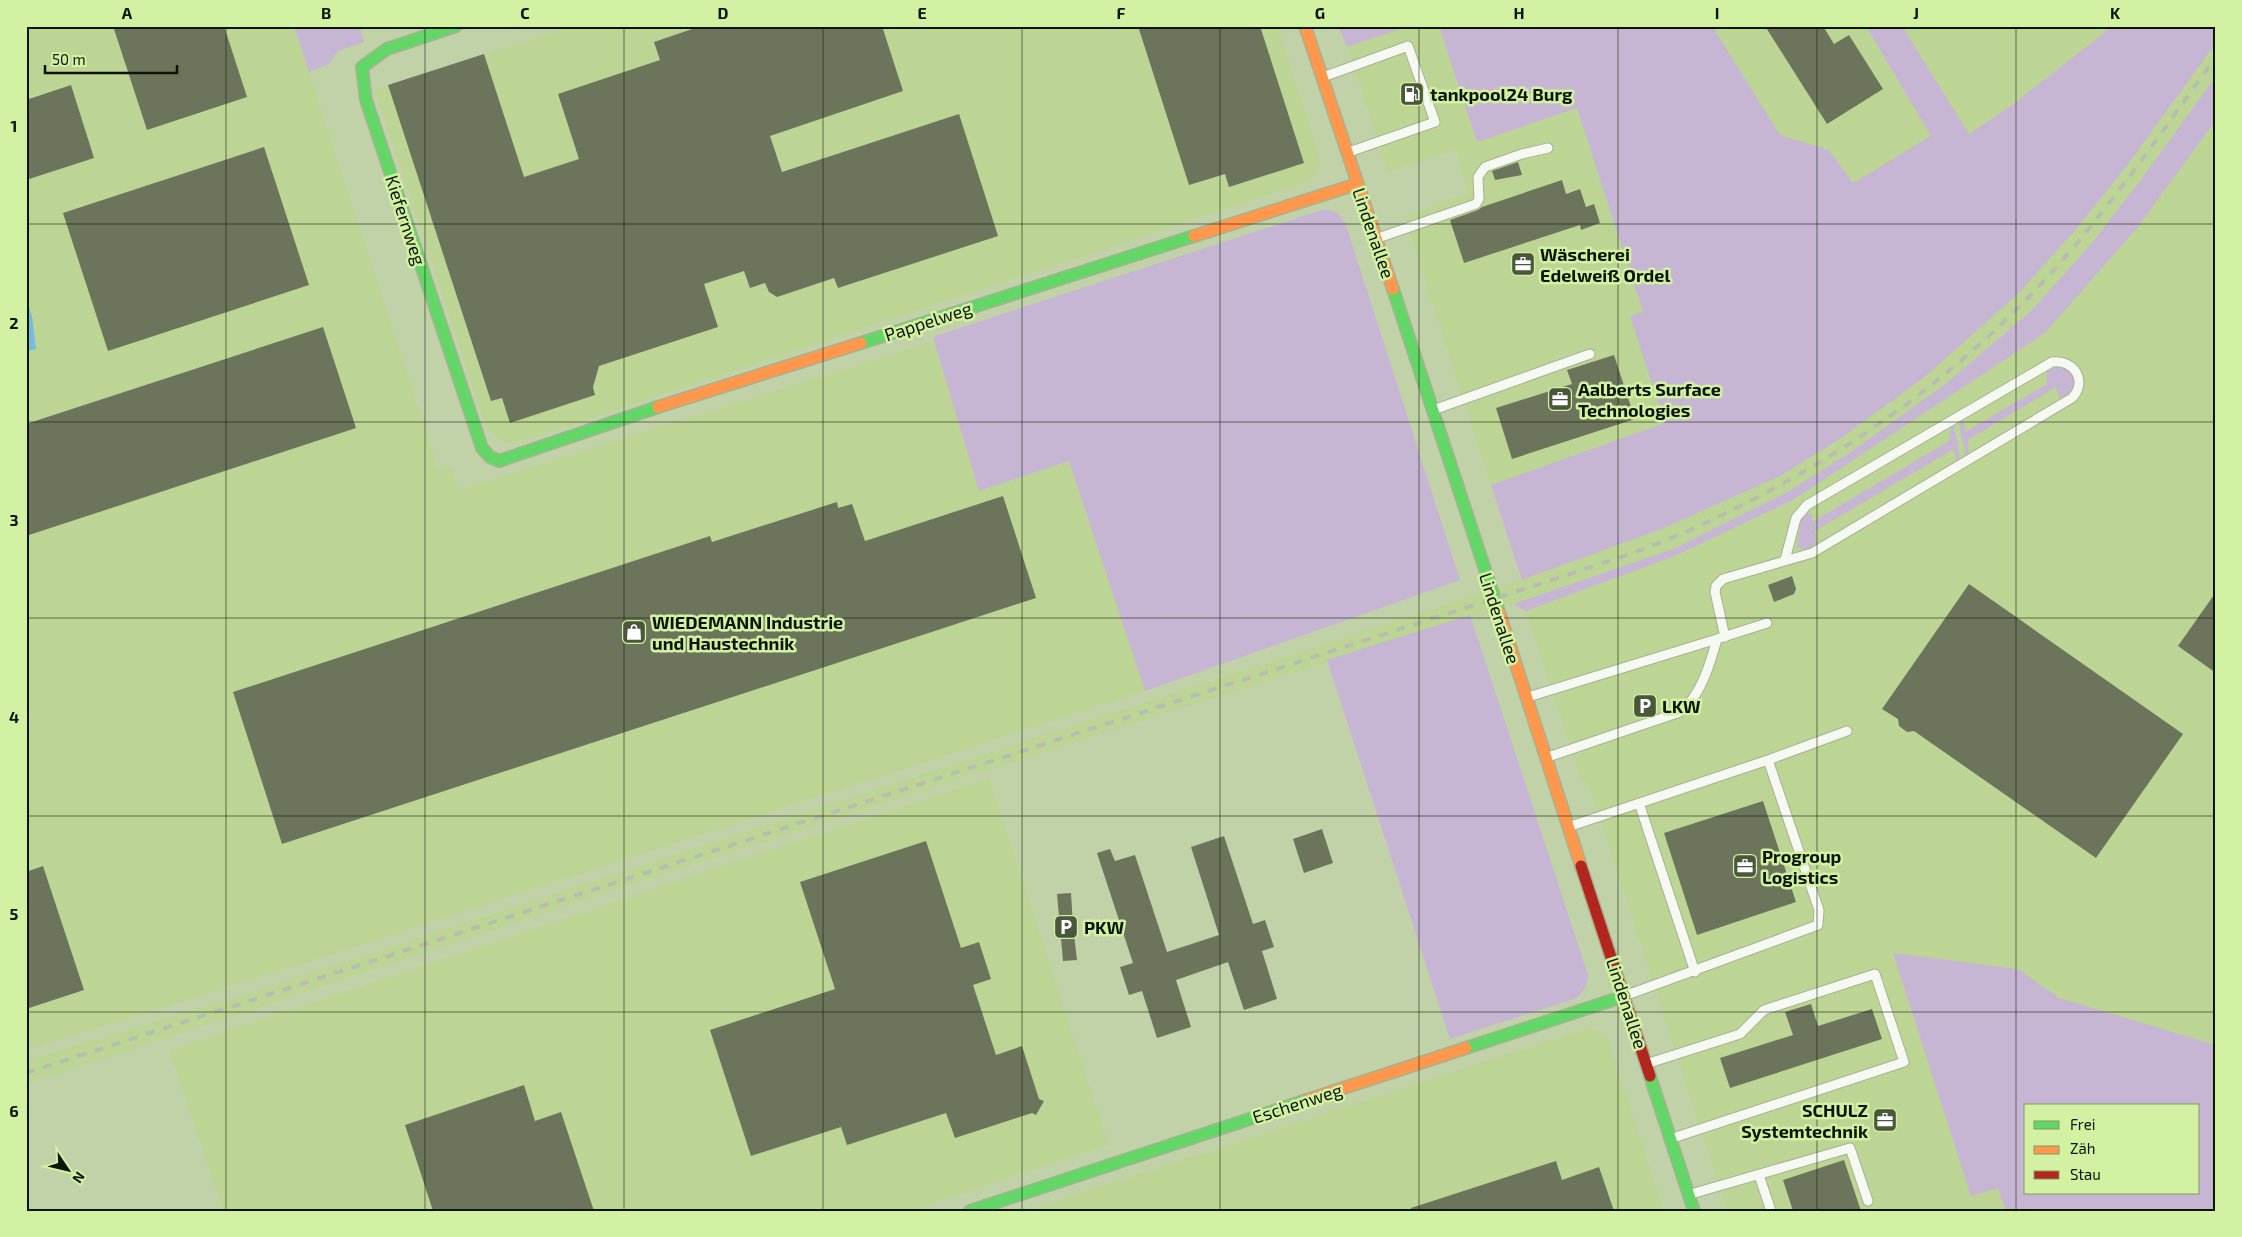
<svg xmlns="http://www.w3.org/2000/svg" width="2242" height="1237" viewBox="0 0 2242 1237" font-family="'Exo 2',sans-serif">
<style>
.built{fill:#bcd594}
.green{fill:#c6b5d3;fill-rule:evenodd}
.water{fill:#74bce4}
.building{fill:#6c755c}
.lines{fill:none;stroke-linecap:round;stroke-linejoin:round}
.lane-casing{stroke:#a6b291;stroke-width:11}
.fast-casing{stroke:#a6b291;stroke-width:14}
.slow-casing{stroke:#a6b291;stroke-width:14}
.jam-casing{stroke:#a6b291;stroke-width:14}
.path{stroke:#c8cdc0;stroke-width:3;stroke-dasharray:2.5 4;stroke-linecap:butt}
.lane{stroke:#f6f8f2;stroke-width:9}
.fast{stroke:#63d668;stroke-width:11}
.slow{stroke:#ff974d;stroke-width:11}
.jam{stroke:#b3261e;stroke-width:11}
.rail{stroke:#b8bdb1;stroke-width:4;stroke-dasharray:9 9;stroke-linecap:butt}
.grid{fill:none;stroke:#0b1500;stroke-width:1;stroke-opacity:0.55}
.labels{text-anchor:middle;dominant-baseline:central;stroke-width:5;stroke-linejoin:round;paint-order:stroke}
.poi-label{font-size:18px;font-weight:bold;fill:#0b1500;stroke:#d2f1a3;text-anchor:start}
.street-label{font-size:18px;fill:#0b1500;stroke:#d2f1a3}
.neatline{fill:none;stroke:#0b1500;stroke-width:2}
.grid-label{font-size:16px;text-anchor:middle;font-weight:bold;fill:#0b1500}
</style>
<rect width="100%" height="100%" fill="#c2d2a8"/>
<!-- built -->
<path class="built" d="M26,26H294L438,468L450,464L459,490L934,341L979,491L1069,461L1145,691L292,967L26,1050Z
M572,26H1278L1321,162L1315,176L1304,183L516,443H508L501,440L487,430L375,89Z
M1409,26H1439L1477,142L1577,108L1643,312L1631,317L1665,423L1491,485L1404,216L1468,193L1456,149L1388,172L1347,47Z
M1712,26H1866L1931,136L1853,184L1829,150L1780,135Z
M1902,26H2113L2012,105L1969,134Z
M2216,43V76L2143,177L2091,244L2031,310L1948,382L1848,454L1789,491L1673,549L1513,604L1159,715L589,898L26,1084V1061L237,997L1522,580L1664,528L1780,476L1840,439L1927,375L2018,294L2077,228L2129,164Z
M2216,120V1045L2059,998L2018,969L1936,1083L1971,1195L1999,1188L2006,1211H1727L1599,816L1586,781L1582,782L1526,611L1675,556L1793,500L2045,333L2137,228Z
M989,778L1109,1145L910,1211H223L169,1050Z
M1588,1028L1607,1035L1664,1211H1026Z"/>
<!-- green -->
<path class="green" d="M294,26H359L364,42L338,51L329,64L309,72Z
M1338,26H1409L1347,47Z
M1439,26H1712L1780,135L1829,150L1853,183L1931,136L1866,26H1902L1969,134L2012,105L2113,26H2216V43L2129,163L2077,228L2018,294L1927,375L1840,439L1780,476L1664,528L1522,580L1491,485L1665,423L1630,316L1643,312L1577,108L1477,142Z
M2216,76V120L2137,228L2045,333L1793,500L1675,556L1526,611L1513,604L1673,549L1789,491L1848,454L1948,382L2031,311L2091,244L2143,177Z
M1325,209L1337,213L1345,222L1460,580L1145,691L1069,461L979,491L934,341L935,336Z
M2059,366C2070,369 2075,375 2074,386L2068,395L2059,398L2056,387L1968,440L1969,453L1965,456C1964,444 1960,434 1959,422L1964,423L1965,432L2047,384V371Z
M1954,425L1960,458L1956,460L1954,449L1815,531L1817,543L1805,550L1797,547L1801,520L1806,512L1812,515V522L1949,441L1950,430Z
M1470,615L1588,975L1586,987L1577,998L1450,1039L1327,660Z
M1893,953L2018,969L2059,998L2216,1045V1211H2006L1998,1188L1971,1196ZM2026,1106H2198V1193H2026Z"/>
<!-- water -->
<path class="water" d="M26,298L32,316L36,349L26,351Z"/>
<!-- building -->
<path class="building" d="M113,26H224L247,97L147,130Z
M701,26H882L903,91L770,136L782,172L959,114L998,236L838,288L834,278L777,297L769,292L765,283L750,288L744,271L704,284L718,327L599,366L593,387L595,395L510,423L502,398L491,401L388,85L484,54L524,177L579,159L558,94L660,60L654,42Z
M1138,26H1260L1304,163L1229,187L1225,174L1189,185Z
M1765,26H1823L1834,44L1849,35L1883,89L1827,124Z
M71,85L94,158L26,180V100Z
M264,147L309,285L108,351L63,213Z
M1518,162L1522,175L1495,180L1492,171Z
M1562,180L1566,194L1580,189L1586,207L1594,204L1600,223L1581,230L1580,225L1464,263L1450,220L1478,210L1482,207Z
M323,327L356,428L26,536V424Z
M1614,355L1635,419L1512,459L1496,408L1572,384L1567,370Z
M1003,496L1036,598L282,844L233,692L710,536L712,542L837,502L838,508L852,504L865,541Z
M1792,576L1796,589L1794,594L1774,602L1768,585Z
M1969,584L2183,734L2096,858L1914,731L1907,732L1899,726L1898,719L1882,709Z
M2216,592V673L2178,646Z
M1763,801L1796,902L1697,935L1664,833Z
M1322,829L1333,863L1304,873L1293,839Z
M1224,836L1253,924L1265,920L1274,947L1262,951L1277,999L1244,1010L1228,962L1176,980L1191,1027L1157,1038L1142,991L1129,995L1120,967L1133,963L1097,853L1110,849L1115,861L1135,855L1167,952L1219,935L1191,847Z
M926,841L961,948L979,942L991,979L973,985L996,1055L1022,1046L1039,1099L1044,1101L1036,1115L1032,1113L955,1138L946,1113L847,1145L841,1127L751,1156L710,1030L835,989L800,882Z
M43,866L84,990L26,1009V872Z
M1071,893L1073,926L1077,960L1063,961L1057,894Z
M1811,1004L1818,1026L1872,1009L1882,1039L1730,1088L1720,1058L1793,1035L1785,1012Z
M524,1085L535,1121L561,1112L594,1211H433L405,1125Z
M1844,1160L1861,1211H1793L1783,1180Z
M1556,1161L1562,1180L1599,1167L1614,1211H1411V1208Z"/>
<g class="lines">
<defs>
<path id="lane" d="M1323,77L1408,46L1435,122L1349,152
M1378,238L1476,204L1479,199L1478,177L1485,167L1522,154L1548,148
M1436,409L1590,354
M1725,637L1715,592L1716,586L1723,579L1812,553L2072,398C2088,381 2074,359 2052,362L1807,505L1796,518L1785,560
M1528,697L1717,639
M1548,757L1680,712C1701,696 1710,664 1717,639L1767,623
M1639,803L1695,972
M1571,826L1768,760L1847,731
M1627,995L1818,925L1819,910L1768,760
M1649,1063L1740,1034L1764,1010L1875,974L1904,1062L1673,1138
M1759,1175L1771,1211
M1691,1194L1850,1148L1868,1201"/>
<path id="fast" d="M456,26L387,49L362,67L366,100L482,448L490,457L499,461L658,407
M1393,289L1499,612
M861,343L1194,236
M1466,1048L1625,996
M1650,1076L1694,1211
M970,1211L1307,1100"/>
<path id="slow" d="M1305,26L1393,289
M1194,236L1357,184
M658,407L861,343
M1499,612L1581,866
M1307,1100L1466,1048"/>
<path id="jam" d="M1581,866L1650,1076"/>
</defs>
<!-- lane casing -->
<use href="#lane" class="lane-casing"/>
<!-- fast casing -->
<use href="#fast" class="fast-casing"/>
<!-- slow casing -->
<use href="#slow" class="slow-casing"/>
<!-- jam casing -->
<use href="#jam" class="jam-casing"/>
<!-- path -->
<path class="path" d="M1957,432L1962,450"/>
<!-- lane -->
<use href="#lane" class="lane"/>
<!-- fast -->
<use href="#fast" class="fast"/>
<!-- slow -->
<use href="#slow" class="slow"/>
<!-- jam -->
<use href="#jam" class="jam"/>
<!-- rail -->
<path class="rail" d="M26,1073L1524,589C1572,573 1622,558 1669,539C1801,483 1924,404 2025,301C2097,227 2155,141 2216,57"/>
</g>
<!-- grid -->
<path class="grid" d="M226,26V1211M425,26V1211M624,26V1211M823,26V1211M1022,26V1211M1220,26V1211M1419,26V1211M1618,26V1211M1817,26V1211M2016,26V1211M26,224H2216M26,422H2216M26,618H2216M26,816H2216M26,1012H2216"/>
<!-- icons -->
<defs>
<symbol id="fuel-square" viewBox="-11 -11 22 22"><rect x="-9" y="-9" width="18" height="18" rx="4" fill="#4b573b" stroke="#d2f1a3"/><path d="M-5.5-6h7V0h2V4h1.3V-2.5L3-4.5l.8-.8L6-3V5H2.5V1h-1V6h-7ZM-4.2-4.7v3.2H.2V-4.7Z" fill="#fff"/></symbol>
<symbol id="office-square" viewBox="-11 -11 22 22"><rect x="-9" y="-9" width="18" height="18" rx="4" fill="#4b573b" stroke="#d2f1a3"/><path d="M-6-3h4V-5.5h4V-3h4V5H-6ZM-1-4.5V-3h2v-1.5ZM-6 0V1H6V0Z" fill="#fff"/></symbol>
<symbol id="shop-square" viewBox="-11 -11 22 22"><rect x="-9" y="-9" width="18" height="18" rx="4" fill="#4b573b" stroke="#d2f1a3"/><path d="M-5-2.5h2.3a2.7 3.5 0 0 1 5.4 0H5L5.5 6h-11ZM-1.5-2.5h3a1.5 2.3 0 0 0-3 0Z" fill="#fff"/></symbol>
<symbol id="parking-square" viewBox="-11 -11 22 22"><rect x="-9" y="-9" width="18" height="18" rx="4" fill="#4b573b" stroke="#d2f1a3"/><path d="M-3.5-5.5H1a3.5 3.5 0 0 1 0 7H-1V5.5H-3.5ZM-1-3.4V-.6H.8a1.4 1.4 0 0 0 0-2.8Z" fill="#fff"/></symbol>
</defs>
<g fill-rule="evenodd">
<use href="#fuel-square" x="1398" y="80" width="28" height="28"/>
<use href="#office-square" x="1509" y="250" width="28" height="28"/>
<use href="#office-square" x="1546" y="385" width="28" height="28"/>
<use href="#shop-square" x="620" y="618" width="28" height="28"/>
<use href="#parking-square" x="1631" y="692" width="28" height="28"/>
<use href="#office-square" x="1731" y="852" width="28" height="28"/>
<use href="#parking-square" x="1052" y="913" width="28" height="28"/>
<use href="#office-square" x="1871" y="1106" width="28" height="28"/>
</g>
<g class="labels">
<!-- poi labels -->
<g class="poi-label">
<text x="1430" y="94">tankpool24 Burg</text>
<text x="1540" y="254">Wäscherei<tspan x="1540" dy="21">Edelweiß Ordel</tspan></text>
<text x="1578" y="389">Aalberts Surface<tspan x="1578" dy="21">Technologies</tspan></text>
<text x="652" y="622">WIEDEMANN Industrie<tspan x="652" dy="21">und Haustechnik</tspan></text>
<text x="1662" y="706">LKW</text>
<text x="1762" y="856">Progroup<tspan x="1762" dy="21">Logistics</tspan></text>
<text x="1084" y="927">PKW</text>
<text x="1868" y="1110" text-anchor="end">SCHULZ<tspan x="1868" dy="21">Systemtechnik</tspan></text>
</g>
<!-- street labels -->
<g class="street-label">
<text transform="translate(406 220) rotate(72)">Kiefernweg</text>
<text transform="translate(1374 233) rotate(71)">Lindenallee</text>
<text transform="translate(928 321) rotate(-18)">Pappelweg</text>
<text transform="translate(1500 618) rotate(72)">Lindenallee</text>
<text transform="translate(1627 1003) rotate(72)">Lindenallee</text>
<text transform="translate(1297 1103) rotate(-18)">Eschenweg</text>
</g>
</g>
<!-- border -->
<rect width="2242" height="1237" fill="none" stroke="#d2f1a3" stroke-width="55"/>
<!-- legend -->
<rect x="2024" y="1104" width="175" height="90" fill="#d2f1a3" stroke="#829962"/>
<rect x="2034" y="1121" width="25" height="8" fill="#63d668" stroke="#829962"/>
<text x="2070" y="1130" font-size="15" fill="#0b1500">Frei</text>
<rect x="2034" y="1146" width="25" height="8" fill="#ff974d" stroke="#829962"/>
<text x="2070" y="1154" font-size="15" fill="#0b1500">Zäh</text>
<rect x="2034" y="1171" width="25" height="8" fill="#b3261e" stroke="#829962"/>
<text x="2070" y="1180" font-size="15" fill="#0b1500">Stau</text>
<!-- north arrow -->
<g transform="translate(68 1170) rotate(125)" stroke="#d2f1a3" stroke-width="4" paint-order="stroke">
<path d="M0-4L9 19L0 12L-9 19Z" fill="#0b1500"/>
<text y="-8" font-size="14" font-weight="bold" text-anchor="middle" fill="#0b1500">N</text>
</g>
<!-- scale -->
<path d="M45 65v8h132v-8" fill="none" stroke="#0b1500" stroke-width="2.5"/>
<text x="52" y="65" font-size="15" fill="#0b1500" stroke="#d2f1a3" stroke-width="4" paint-order="stroke">50 m</text>
<rect x="28" y="28" width="2186" height="1182" class="neatline"/>
<g class="grid-label">
<text x="127" y="19">A</text>
<text x="326" y="19">B</text>
<text x="525" y="19">C</text>
<text x="723" y="19">D</text>
<text x="922" y="19">E</text>
<text x="1121" y="19">F</text>
<text x="1320" y="19">G</text>
<text x="1519" y="19">H</text>
<text x="1717" y="19">I</text>
<text x="1916" y="19">J</text>
<text x="2115" y="19">K</text>
<text x="14" y="132">1</text>
<text x="14" y="329">2</text>
<text x="14" y="526">3</text>
<text x="14" y="723">4</text>
<text x="14" y="920">5</text>
<text x="14" y="1117">6</text>
</g>
</svg>
